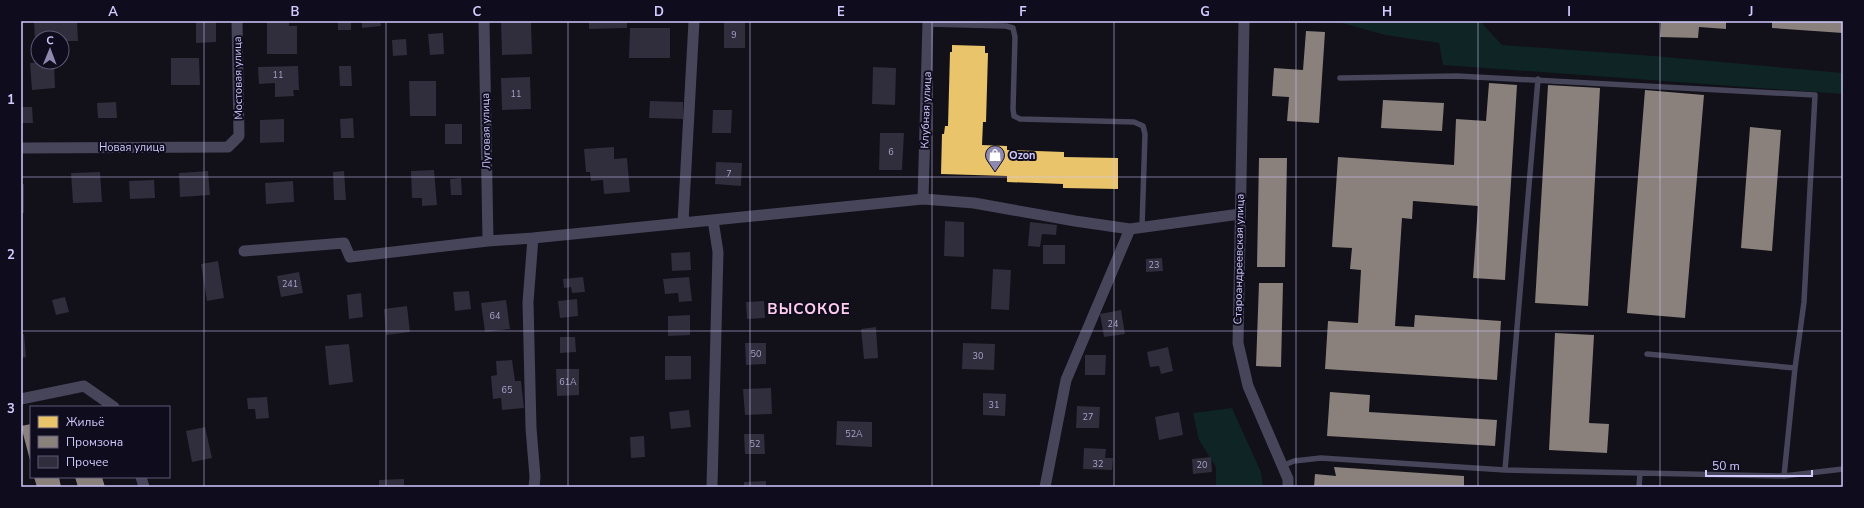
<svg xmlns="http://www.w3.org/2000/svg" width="1864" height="508" viewBox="0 0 1864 508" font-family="'Nunito Sans',sans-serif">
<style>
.green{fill:#0f2424}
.homes{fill:#e9c46a}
.industry{fill:#8a817c}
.building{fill:#302d3c}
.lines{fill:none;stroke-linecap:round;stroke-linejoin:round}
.lane{stroke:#46455a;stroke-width:5.5}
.street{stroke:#46455a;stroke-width:11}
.grid{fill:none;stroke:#d0cafe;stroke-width:1;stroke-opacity:0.55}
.labels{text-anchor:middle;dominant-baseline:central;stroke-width:4;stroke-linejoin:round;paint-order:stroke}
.number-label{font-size:9px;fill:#a8a3ce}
.street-label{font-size:11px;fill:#d0cafe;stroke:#0f0c1d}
.poi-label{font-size:11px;font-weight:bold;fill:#d0cafe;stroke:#0f0c1d;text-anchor:start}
.district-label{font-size:15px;font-weight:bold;letter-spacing:1px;fill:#feccec;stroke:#0f0c1d}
.neatline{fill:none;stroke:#d0cafe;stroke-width:1.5}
.grid-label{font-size:13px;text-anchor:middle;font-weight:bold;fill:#d0cafe}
</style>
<rect width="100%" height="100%" fill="#121019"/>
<!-- green -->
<path class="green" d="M1339,21H1480L1502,45L1654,56L1843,73V94L1443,65L1439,43L1385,35L1339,22Z
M1232,408L1261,472L1263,487H1216V467L1199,440L1193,413Z"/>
<!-- homes -->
<path class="homes" d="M952,45L985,46V53H988L986,122H983L982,145L1007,146V150L1064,152V157L1118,158V189L1063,188V184L1007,182V176L941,174L942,134H944L945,126H948L950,52H952Z"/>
<!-- industry -->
<path class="industry" d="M1652,21H1726V29L1699,27L1698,38L1660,37L1661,23Z
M1772,21H1843V33L1772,28Z
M1306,31L1325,32L1319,123L1287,121L1289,97L1272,96L1274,68L1303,70Z
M1489,83L1517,85L1505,280L1473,278L1478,206L1413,201L1412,219L1402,218L1395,326L1414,327L1415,315L1501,321L1497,380L1325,369L1328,321L1358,323L1361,270L1350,269L1352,248L1332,247L1338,157L1454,165L1456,119L1486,121Z
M1548,85L1600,88L1588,306L1535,303Z
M1645,90L1704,95L1685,318L1627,313Z
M1383,100L1444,103L1442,131L1381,128Z
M1750,127L1781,130L1772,251L1741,248Z
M1259,158H1287L1285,267H1257Z
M1259,283H1283L1281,367L1256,366Z
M1555,333L1594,335L1589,423L1609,424L1607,453L1549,450Z
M1330,392L1370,395L1369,412L1497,420L1495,446L1327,436Z
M31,424V464L21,426Z
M1334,467L1464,476V487H1314L1315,474L1336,476Z
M34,477H59L61,487H37Z
M75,477H102L105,487H78Z"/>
<!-- building -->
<path class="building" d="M34,21H77L78,41H62V38H38V42H35Z
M196,21H216V42L196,43Z
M267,21H289V26H297V54H267Z
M338,21H351V30H338Z
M362,21H380L381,26L362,28Z
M501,21H531L532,54L502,55Z
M589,21H627V28L589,29Z
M724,21H745V48H724Z
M630,28H670V58H629Z
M443,33L444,54L430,55L428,34Z
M406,39L407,55L393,56L392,40Z
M171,58H199L200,85H171Z
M54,62L55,88L32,90L30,63Z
M298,66L299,90H293L294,96L275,97V83L259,84L258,67Z
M339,66H351L352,86H340Z
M873,67L896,68L895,105L872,104Z
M530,77L531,109L502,110L501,78Z
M409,81H436V116H410Z
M650,101L683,102V119L649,118Z
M116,102L117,118H98L97,103Z
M21,107H32L33,123H21Z
M713,110H732L731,133H712Z
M353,118L354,138H341L340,119Z
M284,119V142L260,143V120Z
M445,124H462V144H445Z
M880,133H904L902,170H879Z
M614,147V159L627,158L630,192L604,194L603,180L591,181L590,172H586L584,149Z
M716,162L742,163L741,186L715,184Z
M434,170L437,205L422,206V198H412L411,171Z
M208,171L210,195L180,197L179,173Z
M344,171L346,200H334L333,172Z
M100,172L102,202L73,203L71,173Z
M461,178L462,195H451L450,179Z
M154,180L155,198L130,199L129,181Z
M293,181L294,202L266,204L265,183Z
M24,184V213H21V185Z
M945,221L964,222V257L944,256Z
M1030,222L1057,225L1056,235L1042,234L1040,247L1028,246Z
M1043,245H1065V264H1043Z
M690,252L691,270L672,271L671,253Z
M1162,258L1163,271L1146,272V259Z
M218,261L224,298L207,301L201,264Z
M993,269L1011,270L1009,310L991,309Z
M299,272L303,293L281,297L277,276Z
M583,277L585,292L572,293L571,287L564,288L563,279Z
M689,277L692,301L679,302L678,293L665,294L663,279Z
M469,291L471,309L455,311L453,292Z
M361,293L363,317L349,319L347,295Z
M65,297L69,312L56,315L52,300Z
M577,299L578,316L560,318L558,301Z
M506,300L510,329L485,332L481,303Z
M764,301L765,318L747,319L746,302Z
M407,306L410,332L386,335L384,309Z
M1121,310L1125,334L1104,337L1100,314Z
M690,315V335L668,336V316Z
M876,327L878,358L864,359L861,329Z
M21,334H24L26,357L21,358Z
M560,337H575L576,352L560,353Z
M745,343H766V364L746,365Z
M963,343L995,344L994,370L962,369Z
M349,344L353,382L329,385L325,346Z
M1168,347L1173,371L1161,374L1159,366L1150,367L1147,352Z
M1085,355H1106L1105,375H1085Z
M665,356H691V379L665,380Z
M512,360L515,381H521L524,408L502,410L501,398L493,399L491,376L497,375L496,361Z
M556,369H579V395L557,396Z
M771,388L772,414L745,415L743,389Z
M983,393L1006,394L1005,416L983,415Z
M267,397L269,418L256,419L255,409H248L247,398Z
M1077,406L1100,407L1099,428H1076Z
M689,410L691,427L671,429L669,412Z
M1179,412L1183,435L1159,440L1155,417Z
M837,421L872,422V447L836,445Z
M205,427L212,458L192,462L186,431Z
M744,434H764L765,454H745Z
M644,436L645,457L631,458L630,437Z
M1084,448L1106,449L1105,458H1113L1112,470L1083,469Z
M1211,457L1212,472L1193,474L1192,459Z
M404,479V487H379V480Z
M766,481V487H744V482Z"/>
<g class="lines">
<!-- lane -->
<path class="lane" d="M928,24L1006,26L1013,28L1015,37L1013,109L1014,116L1020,119L1134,122L1143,126L1145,134L1142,227
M1340,78L1457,76L1815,95L1804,302L1795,368L1784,476
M1647,354L1795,368
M1282,466L1294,461L1321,458L1505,470L1784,476L1843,469
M1505,470L1538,79
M1639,487L1640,473"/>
<!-- street -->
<path class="street" d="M484,21L488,241
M1244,21L1238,343L1248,386L1288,479V487
M21,148L228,147L239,136L237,21
M923,199L928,21
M683,222L694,21
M244,251L344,243L350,257L488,241L533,238
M21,399L84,386L114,407
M141,477L144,487
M534,487L535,477L531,428L528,302L533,238L923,199L974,203L1075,221L1130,229L1240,214
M712,487L718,252L713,220
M1045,487L1066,380L1130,229"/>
</g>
<!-- grid -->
<path class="grid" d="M204,21V487M386,21V487M568,21V487M750,21V487M932,21V487M1114,21V487M1296,21V487M1478,21V487M1660,21V487M21,177H1843M21,331H1843"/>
<!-- icons -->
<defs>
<symbol id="shop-pin" viewBox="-11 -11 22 30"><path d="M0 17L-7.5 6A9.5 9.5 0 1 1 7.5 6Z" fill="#8e89ae" stroke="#0f0c1d"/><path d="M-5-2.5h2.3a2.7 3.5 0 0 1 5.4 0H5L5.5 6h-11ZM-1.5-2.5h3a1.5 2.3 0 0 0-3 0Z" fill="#fff"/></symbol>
</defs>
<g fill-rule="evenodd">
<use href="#shop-pin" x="984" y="144" width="22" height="30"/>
</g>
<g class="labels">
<!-- number labels -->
<g class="number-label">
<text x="734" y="35">9</text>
<text x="278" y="75">11</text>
<text x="516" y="94">11</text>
<text x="891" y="152">6</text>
<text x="729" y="174">7</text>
<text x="1154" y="265">23</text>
<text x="290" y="284">241</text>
<text x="495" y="316">64</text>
<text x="1113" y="324">24</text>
<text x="756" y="354">50</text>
<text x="978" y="356">30</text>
<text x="568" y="382">61А</text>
<text x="507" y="390">65</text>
<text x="994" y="405">31</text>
<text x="1088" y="417">27</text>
<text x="854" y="434">52А</text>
<text x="755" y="444">52</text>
<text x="1098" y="464">32</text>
<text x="1202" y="465">20</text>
</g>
<!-- street labels -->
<g class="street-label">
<text transform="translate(238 78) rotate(-91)">Мостовая улица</text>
<text transform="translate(926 110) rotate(-88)">Клубная улица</text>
<text transform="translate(486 131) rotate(-91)">Луговая улица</text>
<text x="132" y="147">Новая улица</text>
<text transform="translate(1239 259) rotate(-89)">Староандреевская улица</text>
</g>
<!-- poi labels -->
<g class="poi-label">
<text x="1009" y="155">Ozon</text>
</g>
<!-- district labels -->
<g class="district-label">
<text x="809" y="309">ВЫСОКОЕ</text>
</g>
</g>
<!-- border -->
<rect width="1864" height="508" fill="none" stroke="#0f0c1d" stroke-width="44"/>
<!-- legend -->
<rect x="30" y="406" width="140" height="72" fill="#0f0c1d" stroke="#5c5877"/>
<rect x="38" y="416" width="20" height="12" fill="#e9c46a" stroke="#5c5877"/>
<text x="66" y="426" font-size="12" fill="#d0cafe">Жильё</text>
<rect x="38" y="436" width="20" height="12" fill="#8a817c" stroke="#5c5877"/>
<text x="66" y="446" font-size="12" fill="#d0cafe">Промзона</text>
<rect x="38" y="456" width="20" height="12" fill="#302d3c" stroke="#5c5877"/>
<text x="66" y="466" font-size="12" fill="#d0cafe">Прочее</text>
<!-- north arrow -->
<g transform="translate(50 50) rotate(1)"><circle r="19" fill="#0f0c1d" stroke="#5c5877"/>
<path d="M0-3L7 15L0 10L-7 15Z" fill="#8e89ae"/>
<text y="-6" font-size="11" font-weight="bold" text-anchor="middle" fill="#d0cafe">С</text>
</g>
<!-- scale -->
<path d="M1706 470v6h106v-6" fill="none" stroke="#d0cafe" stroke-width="2"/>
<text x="1712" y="470" font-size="12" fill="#d0cafe" stroke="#0f0c1d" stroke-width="3" paint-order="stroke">50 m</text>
<rect x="22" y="22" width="1820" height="464" class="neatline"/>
<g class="grid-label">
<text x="113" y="16">A</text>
<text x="295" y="16">B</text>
<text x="477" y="16">C</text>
<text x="659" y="16">D</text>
<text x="841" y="16">E</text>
<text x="1023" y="16">F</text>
<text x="1205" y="16">G</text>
<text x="1387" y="16">H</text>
<text x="1569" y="16">I</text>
<text x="1751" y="16">J</text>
<text x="11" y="104">1</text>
<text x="11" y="259">2</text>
<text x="11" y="413">3</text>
</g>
</svg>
